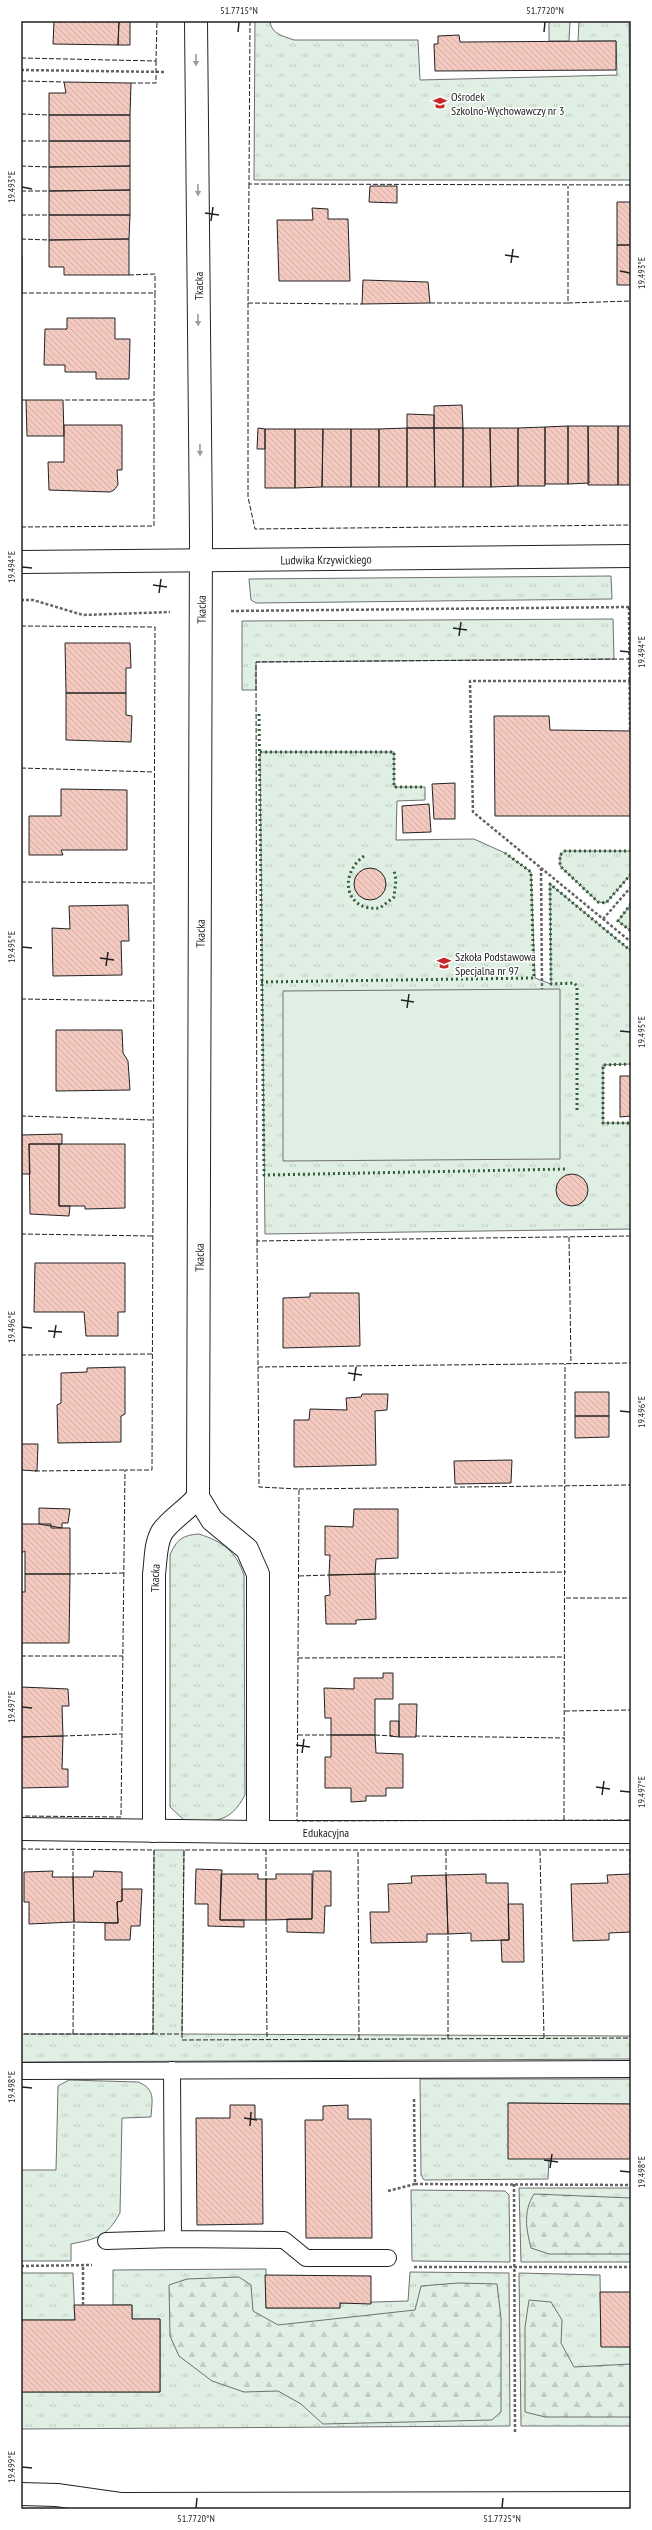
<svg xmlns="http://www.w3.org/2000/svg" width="652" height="2530" viewBox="0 0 652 2530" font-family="'PT Sans Narrow',sans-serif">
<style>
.grass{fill:url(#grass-tufts);stroke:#6f6f6f}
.forest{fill:url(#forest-firs);stroke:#6f6f6f}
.pitch{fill:#e0efe3;stroke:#6f6f6f}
.building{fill:url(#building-back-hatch);stroke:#222}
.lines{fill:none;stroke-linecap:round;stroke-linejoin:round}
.service-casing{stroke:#222;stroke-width:18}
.minor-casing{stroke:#222;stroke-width:24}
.tertiary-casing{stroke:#222;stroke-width:24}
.path{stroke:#646464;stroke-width:2.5;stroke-dasharray:3 2;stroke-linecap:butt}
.service{stroke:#fff;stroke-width:16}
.minor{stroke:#fff;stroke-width:22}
.tertiary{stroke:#fff;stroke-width:22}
.hedge{stroke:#2f5e38;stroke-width:3;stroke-dasharray:2 3;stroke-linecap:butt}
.fence{stroke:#222;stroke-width:1;stroke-dasharray:5 2;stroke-linecap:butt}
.oneway{fill:#9c9c9c}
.ticks{fill:none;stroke:#222;stroke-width:1.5}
.labels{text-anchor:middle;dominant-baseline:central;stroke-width:3;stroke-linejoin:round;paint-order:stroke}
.poi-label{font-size:12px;fill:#222;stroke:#fff;text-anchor:start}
.street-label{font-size:12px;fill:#222;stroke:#fff}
.neatline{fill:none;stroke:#222;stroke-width:1.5}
.ticks-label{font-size:10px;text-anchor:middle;fill:#222}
</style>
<defs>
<pattern id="grass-tufts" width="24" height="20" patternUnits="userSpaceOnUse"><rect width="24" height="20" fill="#e0efe3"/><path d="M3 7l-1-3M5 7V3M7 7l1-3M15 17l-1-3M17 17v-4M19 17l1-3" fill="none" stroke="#c0cdc2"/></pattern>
<pattern id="forest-firs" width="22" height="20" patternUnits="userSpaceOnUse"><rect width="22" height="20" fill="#e0efe3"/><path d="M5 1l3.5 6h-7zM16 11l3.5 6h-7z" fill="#c0cdc2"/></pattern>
<pattern id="building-back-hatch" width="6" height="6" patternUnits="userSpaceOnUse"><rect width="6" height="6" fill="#f3c9c0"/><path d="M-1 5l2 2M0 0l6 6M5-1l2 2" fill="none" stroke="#d0aca5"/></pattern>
</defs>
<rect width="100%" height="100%" fill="#fff"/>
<!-- grass -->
<path class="grass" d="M255,21H270C271,34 283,36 294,40H418L420,80L617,75L616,41H578L579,21H629L631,180H254Z
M549,21H570L569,41H549Z
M611,576L612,599L256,603L251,600L249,579Z
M613,619L614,659L256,662V690H242V621Z
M260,752H394V787H425V800L397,801L396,840L474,839L505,853L531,872L535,978L551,984L550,884L631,951V1064L603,1065V1123H631V1229L265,1234Z
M565,851H631V874L606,903L598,902L560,866V855Z
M631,904V931L618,921Z
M199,1534C223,1542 236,1551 244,1575L245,1795C229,1825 214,1821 184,1820L170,1807V1555C176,1540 183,1535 199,1534Z
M154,1850H184L182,2034L631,2036V2059L21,2062V2034H153Z
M420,2079H631V2104L508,2103L549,2159L548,2179L424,2180L421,2175Z
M69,2080L138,2082C156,2089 152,2100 151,2117L122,2118L120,2213C107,2237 96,2239 71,2244V2261H21V2170H56L58,2086Z
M519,2188H631V2262H521Z
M411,2190L505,2191L509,2195L510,2262L412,2261Z
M266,2269V2308H340V2303L408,2301L410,2272L509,2273L510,2426L21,2429V2392H160V2319H132V2305H113V2270Z
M21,2273H73L75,2320H21Z
M519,2273L600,2275L601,2346L631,2347V2426H521Z"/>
<!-- forest -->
<path class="forest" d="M534,2194L631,2198V2254H549L531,2248C526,2228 523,2212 534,2194Z
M239,2277L251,2285L253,2311L278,2325L415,2310L421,2286L458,2283L497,2284L501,2318V2412L492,2420L323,2424L301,2404L278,2391L244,2392L212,2381L179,2356L170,2336L169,2285L187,2279Z
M529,2300L551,2302L562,2320L561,2343L574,2367L631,2364V2417H545L525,2412V2327Z"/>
<!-- pitch -->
<path class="pitch" d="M560,989V1159L283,1161V991Z"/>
<!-- building -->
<path class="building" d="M54,21H119L118,45L53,44Z
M119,21H130V45H118Z
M459,35L460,42L616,41V70L435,71L434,44H438V36Z
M64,82L131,83L130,115H49V93H66Z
M49,115H130V141H49Z
M49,141H130V166L49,167Z
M130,166V190L49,191V167Z
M370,186H397V203L369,202Z
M130,190V215H49V191Z
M617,202H631V245H617Z
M312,208L328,209V219H348L350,281H279L277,220H313Z
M49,215H130L129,239L49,240Z
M129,239V275H64V267H49V240Z
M617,245H631V285H617Z
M21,256H22V293H21Z
M363,280L428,282L430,303L362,304Z
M67,318H115V339H130L129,379H96V372H65V365H44L45,329H67Z
M26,400H63L64,436H27Z
M462,405L463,428H434V406Z
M407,414L434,415V428H407Z
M64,425H122V470H117L118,485L114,490L110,492L49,490L48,462H64Z
M568,426H588L589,483L568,484Z
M568,426V484H545V427Z
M588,426H618V485H588Z
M618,426H631V485H618Z
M545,427V486H518V428Z
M258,428L265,429V449H257Z
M407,428H434L435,487H407Z
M407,428V487H379V429Z
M434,428H463V487H435Z
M463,428H490L491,487H463Z
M490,428H518V486L491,487Z
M265,429H295V488H265Z
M295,429H323L322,487L295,488Z
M323,429H351V487H322Z
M351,429H379V487H351Z
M65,643H130L131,668H126V693H66Z
M66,693H126V715L132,716L131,742L66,740Z
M494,716H549L550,730L631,731V816H495Z
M455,783V819H434L432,784Z
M61,789L127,790V850H61L63,855H29V816H61Z
M429,804L431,832L403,833L402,806Z
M354 884a16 16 0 1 1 32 0a16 16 0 1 1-32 0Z
M128,905L129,941H121L122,975L53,976L52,928L70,929L69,906Z
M56,1030H122L123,1053L128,1061L130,1090L56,1091Z
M620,1076H631V1116L620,1117Z
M62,1134V1144H29L30,1174H21V1135Z
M29,1144H59V1206H70L69,1216L30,1214Z
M59,1144H125V1208L85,1209V1206H59Z
M556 1190a16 16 0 1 1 32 0a16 16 0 1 1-32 0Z
M35,1263H125V1312H118V1336H86L84,1312H34Z
M310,1293H359L360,1346L283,1348V1298L310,1297Z
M125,1367V1414L121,1416V1442L58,1443L57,1405L61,1403V1373L87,1372V1368Z
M575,1392H609V1416H575Z
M362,1394H388L387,1410L375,1411L376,1465L294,1467V1420H309L310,1409L347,1410L346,1398L361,1397Z
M575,1416H609V1437L575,1438Z
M21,1444H38L37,1471L21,1470Z
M512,1460L511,1483L455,1484L454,1461Z
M39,1508L70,1509L68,1523H62V1528L39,1524Z
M354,1509H398V1558L376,1559L375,1574L329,1575L330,1555H325V1526L353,1527Z
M21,1524H51V1528H70V1574H25V1551L21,1553Z
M25,1574H70L69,1643H21V1592H25Z
M375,1574L376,1619L356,1620V1624H326L325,1596L330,1595L329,1575Z
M383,1673H393V1699H375V1735H331V1718H325L324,1688L354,1689V1678H383Z
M21,1687L68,1689L69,1706H62L63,1736L21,1737Z
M399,1704H417L416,1737H399Z
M390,1721H399V1737L390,1736Z
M331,1735H375L376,1753L403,1754V1788H386V1796H366V1801L351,1802V1788H325V1757H331Z
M63,1736L62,1769H68V1787L21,1788V1737Z
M196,1869L222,1870L220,1920H244V1927L208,1926V1904H195Z
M53,1871L52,1877H73L74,1922L29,1924V1902H24V1872Z
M94,1871L122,1872V1901L117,1902L118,1923L74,1922L73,1877H93Z
M313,1871H331V1906H325L324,1933L287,1932V1919H312Z
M221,1874H258V1879H266V1920H220Z
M276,1874H312V1919L266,1920V1879H276Z
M486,1874V1883H508L509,1940L471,1941V1933L448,1934L446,1875Z
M630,1874L631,1932L609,1933V1940L573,1941L571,1884L608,1883L607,1875Z
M446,1875L448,1934H427V1942L371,1943L370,1912H389L388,1884L412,1883L411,1876Z
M122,1889H142L140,1926H131L130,1940H105V1923H118L117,1902L122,1901Z
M508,1904H523L524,1962H502L501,1940H509Z
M508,2103L631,2104V2159H508Z
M230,2105H255V2119H262L263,2224L197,2225L196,2118H230Z
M348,2105V2119H371L372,2238H306L305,2120H323V2106Z
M265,2275L371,2276V2304L340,2303V2308H266Z
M600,2292H631V2347H601Z
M74,2305H132V2319H160V2392H21V2320H75Z"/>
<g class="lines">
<defs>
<path id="service" d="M172,2070L173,2239
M21,2071L631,2069
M106,2241L173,2239L284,2240L306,2258H388"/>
<g id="minor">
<path id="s1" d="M21,562L631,556"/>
<path d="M198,1497L212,1520L247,1549L258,1574V1832"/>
<path id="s2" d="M21,1829L258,1832H631"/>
<path id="s3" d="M154,1831V1574C156,1560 155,1544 162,1532C170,1520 187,1510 198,1497L201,533L196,21"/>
</g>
<path id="tertiary" d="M21,2494L57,2495L120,2504L631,2503"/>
</defs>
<!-- service casing -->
<use href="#service" class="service-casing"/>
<!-- minor casing -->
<use href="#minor" class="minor-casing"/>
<!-- tertiary casing -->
<use href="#tertiary" class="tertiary-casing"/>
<!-- path -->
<path class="path" d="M21,70L165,72
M21,600H33L83,615L170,612
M629,607L630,731
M231,611L631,607
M631,681H470L473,812L631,942
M541,868L542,989
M603,919L631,887
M415,2184L631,2185
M514,2184L515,2433
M388,2191L415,2184L414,2097
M21,2266L92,2265
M414,2267H631
M83,2305V2265"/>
<!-- service -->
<use href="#service" class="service"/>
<!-- minor -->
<use href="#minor" class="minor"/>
<!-- tertiary -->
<use href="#tertiary" class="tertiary"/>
<!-- hedge -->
<path class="hedge" d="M259,714L264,1175L568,1169
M260,752H394V787H425
M631,851H565L560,855V866L598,902L606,903L631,874
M364,856C338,875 345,912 380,908L394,897L396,880L394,870
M631,904L618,921L631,931
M261,982L534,978L531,872L505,853
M631,1064L603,1065V1123H631
M577,1110V986L574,983L551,984L550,884L631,951"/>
<!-- fence -->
<path class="fence" d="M250,21L249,184L631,185
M21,58L156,61L157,21
M21,81L64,82
M131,83H156V61
M21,114L49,115
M21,141H49
M21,166L49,167
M249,184L248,303L362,304
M21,191H49
M21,215H49
M21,239L49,240
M129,275L155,274V293
M22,293H155L154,400
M248,303V497L255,529L631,525
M430,303H568V186
M568,303L631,301
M21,400H26
M21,527L154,526V400H63
M21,626L155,627L152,1470H125L121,1817L21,1816
M631,659L256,662L257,1241L631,1236
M21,768L154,772
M21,882L153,883
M21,999L153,1001
M21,1116L152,1120
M21,1234L152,1236
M569,1237L571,1364
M257,1241L259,1487L299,1489L297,1821L631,1820
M21,1355L152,1354
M258,1367L631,1363
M35,1471L125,1470
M299,1489L631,1485
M70,1574L124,1573
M375,1574L566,1572
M299,1576L329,1575
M566,1598H631
M21,1656H123
M298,1658L565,1657
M565,1711L631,1710
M298,1735H331
M375,1735L393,1736
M63,1736L121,1734
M415,1736L565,1738
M564,1820L565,1364
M21,1849L154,1850L153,2034H21
M266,1850V1879
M630,1850V1874
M631,1850H184L182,2034V2040L631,2038
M446,1851V1875
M540,1851L544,2038
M358,1852L359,2039
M73,1877V1850
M266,1920L267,2040
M73,2034L74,1922
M153,2034H182
M448,2039V1934"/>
</g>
<!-- one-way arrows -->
<defs><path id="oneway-solid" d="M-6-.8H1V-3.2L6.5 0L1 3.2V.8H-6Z"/></defs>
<g class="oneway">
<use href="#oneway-solid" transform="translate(196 60) rotate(89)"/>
<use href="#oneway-solid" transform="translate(198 190) rotate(89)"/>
<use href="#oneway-solid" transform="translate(198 320) rotate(89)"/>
<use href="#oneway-solid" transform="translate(200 450) rotate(89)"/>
</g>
<!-- ticks -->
<path class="ticks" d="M238,32L239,22M544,32L545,22M22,187L32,189M205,213L219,215M211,221L213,207M505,255L519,257M511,263L513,249M620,271L630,273M22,567L32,568M153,585L167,587M159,593L161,579M453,628L467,630M459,636L461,622M620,651L630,652M22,947L32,948M100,958L114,960M106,966L108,952M401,1000L414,1002M407,1008L409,994M620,1031L630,1032M22,1327L32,1328M48,1331L62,1332M54,1338L56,1325M348,1373L362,1375M354,1381L356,1367M620,1411L630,1412M22,1707L32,1708M296,1745L310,1747M302,1753L304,1739M596,1787L610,1789M620,1791L630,1792M602,1795L604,1781M22,2087L32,2088M244,2118L257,2120M250,2126L251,2112M544,2160L558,2162M550,2168L552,2154M620,2171L630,2172M22,2467L32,2468M196,2508L197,2498M502,2508L503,2498"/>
<!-- icons -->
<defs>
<symbol id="university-bare" viewBox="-9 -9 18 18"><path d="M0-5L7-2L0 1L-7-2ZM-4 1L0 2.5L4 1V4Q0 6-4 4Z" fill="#c62828" stroke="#fff" stroke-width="2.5" paint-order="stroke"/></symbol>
<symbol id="school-bare" viewBox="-9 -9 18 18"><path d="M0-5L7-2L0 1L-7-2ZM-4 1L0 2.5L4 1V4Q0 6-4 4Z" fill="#c62828" stroke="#fff" stroke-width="2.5" paint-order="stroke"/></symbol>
</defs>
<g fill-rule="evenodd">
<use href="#university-bare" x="430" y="93" width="20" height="20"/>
<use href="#school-bare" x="434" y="953" width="20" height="20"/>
</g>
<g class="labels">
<!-- poi labels -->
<g class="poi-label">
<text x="451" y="96">Ośrodek<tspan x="451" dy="14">Szkolno-Wychowawczy nr 3</tspan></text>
<text x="455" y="956">Szkoła Podstawowa<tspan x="455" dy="14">Specjalna nr 97</tspan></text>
</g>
<!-- street labels -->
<g class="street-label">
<text transform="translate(198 286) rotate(-90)">Tkacka</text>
<text stroke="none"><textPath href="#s1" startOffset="305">Ludwika Krzywickiego</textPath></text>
<text stroke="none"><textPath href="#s3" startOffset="1238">Tkacka</textPath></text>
<text stroke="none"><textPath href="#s3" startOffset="914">Tkacka</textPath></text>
<text stroke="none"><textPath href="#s3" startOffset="590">Tkacka</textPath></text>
<text stroke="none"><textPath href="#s3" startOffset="253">Tkacka</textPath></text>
<text stroke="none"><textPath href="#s2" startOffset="305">Edukacyjna</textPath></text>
</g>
</g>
<!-- border -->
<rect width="652" height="2530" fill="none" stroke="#ffffff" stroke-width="44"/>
<rect x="22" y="22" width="608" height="2486" class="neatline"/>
<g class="ticks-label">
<text x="239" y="14">51.7715°N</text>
<text x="545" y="14">51.7720°N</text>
<text transform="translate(11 187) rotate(-90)" y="4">19.493°E</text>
<text transform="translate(641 273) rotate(-90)" y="4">19.493°E</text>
<text transform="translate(11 567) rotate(-90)" y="4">19.494°E</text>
<text transform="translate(641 652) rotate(-90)" y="4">19.494°E</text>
<text transform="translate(11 947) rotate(-90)" y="4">19.495°E</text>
<text transform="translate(641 1032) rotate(-90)" y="4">19.495°E</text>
<text transform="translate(11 1327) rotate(-90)" y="4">19.496°E</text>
<text transform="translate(641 1412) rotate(-90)" y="4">19.496°E</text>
<text transform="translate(11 1707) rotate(-90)" y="4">19.497°E</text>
<text transform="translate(641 1792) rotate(-90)" y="4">19.497°E</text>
<text transform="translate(11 2087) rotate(-90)" y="4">19.498°E</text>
<text transform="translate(641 2172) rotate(-90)" y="4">19.498°E</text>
<text transform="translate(11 2467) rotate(-90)" y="4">19.499°E</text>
<text x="196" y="2522">51.7720°N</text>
<text x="502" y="2522">51.7725°N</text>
</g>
</svg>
